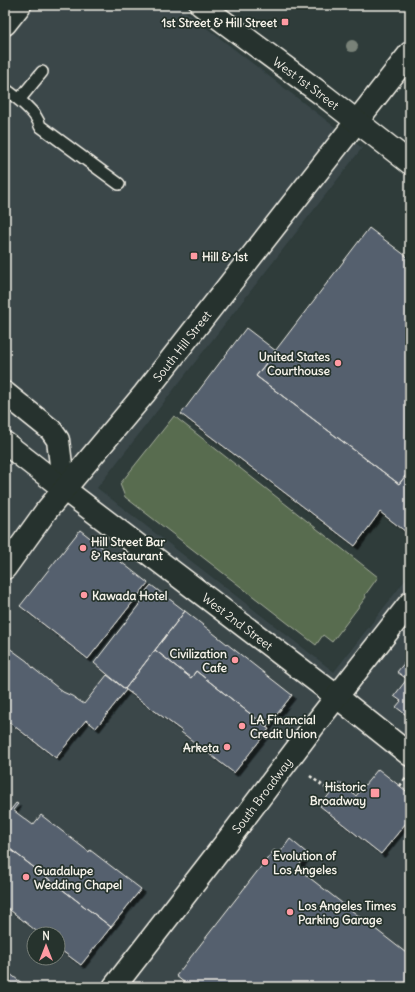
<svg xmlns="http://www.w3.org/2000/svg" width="415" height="992" viewBox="0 0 415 992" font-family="Delius,sans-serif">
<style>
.built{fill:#3a474a;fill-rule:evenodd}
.green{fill:#596c4f;stroke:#a6ae9c}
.building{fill:#54616e;stroke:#f4f1e8;filter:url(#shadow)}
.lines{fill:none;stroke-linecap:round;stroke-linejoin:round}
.service-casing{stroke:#f4f1e8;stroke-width:14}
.tertiary-casing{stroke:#f4f1e8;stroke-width:25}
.secondary-casing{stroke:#f4f1e8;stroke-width:25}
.primary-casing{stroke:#f4f1e8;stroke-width:25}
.path{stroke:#f4f1e8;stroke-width:2.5;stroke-dasharray:3 3;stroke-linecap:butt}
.service{stroke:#26332d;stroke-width:11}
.tertiary{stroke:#26332d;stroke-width:22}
.secondary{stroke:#26332d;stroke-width:22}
.primary{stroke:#26332d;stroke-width:22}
.tree{fill:#798278}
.poi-dot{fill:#ff9aa2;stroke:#26332d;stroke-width:1.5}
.labels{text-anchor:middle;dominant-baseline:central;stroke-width:3.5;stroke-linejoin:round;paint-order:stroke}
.poi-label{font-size:12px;font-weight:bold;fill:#f4f1e8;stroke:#26332d;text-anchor:start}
.street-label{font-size:12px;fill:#f4f1e8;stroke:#26332d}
</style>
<defs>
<filter id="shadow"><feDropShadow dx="3.5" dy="3.5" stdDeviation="0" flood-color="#0009"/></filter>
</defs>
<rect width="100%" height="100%" fill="#2f3c3a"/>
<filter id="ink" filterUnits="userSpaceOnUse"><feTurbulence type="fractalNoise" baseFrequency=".025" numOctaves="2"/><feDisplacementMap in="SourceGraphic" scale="8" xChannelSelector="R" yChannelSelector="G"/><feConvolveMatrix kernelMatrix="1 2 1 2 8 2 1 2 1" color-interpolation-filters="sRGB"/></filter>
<g filter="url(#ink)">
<!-- built -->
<path class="built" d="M5,5H177L362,148L97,488L334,672L410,574V987H5ZM34,934H58V958H34Z"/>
<!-- green -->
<path class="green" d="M174,416L378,577L365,595L366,597L332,642L323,635L316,645L125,497L120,484Z"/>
<!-- building -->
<path class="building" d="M369,228L410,259V470L399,484L256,376Z
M246,328L276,351L256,376L399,484L410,470V535L380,512L355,546L181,414Z
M80,530L148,583L88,659L20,606Z
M151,585L185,611L125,689L94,663L148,593L146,591Z
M185,611L292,695L267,727L196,671L191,678L155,650Z
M5,645L27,661L33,668L63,692L72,696L84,704L107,675L126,690L96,728L86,720L56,758L5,719Z
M155,650L191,678L196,671L267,727H266L269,729L234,773L181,732L182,731L125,689Z
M410,656V718L396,707L401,701L394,696L407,679L397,672Z
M378,769L410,794V818L381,854L320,806L339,782L356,796Z
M16,803L18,804L13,810L33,825L41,815L89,852L90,850L141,889L111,927L5,845V817Z
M290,839L308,854L297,868L410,956V987H190L176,976L274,850L279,854Z
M6,846L111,927L81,965L58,948V934H40L5,906V847Z
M5,970L27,987H5Z"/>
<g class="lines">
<defs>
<path id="service" d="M5,89C16,97 37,112 40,126L119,184
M19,100L42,72"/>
<g id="tertiary">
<path id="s1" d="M5,393L51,430L58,440L64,489L336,696L410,755"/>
</g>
<g id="secondary">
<path d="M5,24L20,5"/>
<path d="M5,443L64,489"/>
<path id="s2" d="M5,568L46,511L144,394L410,53"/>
<path id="s3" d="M114,987L237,828L316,723L410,603"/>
</g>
<g id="primary">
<path id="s4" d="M201,5L323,95L410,163"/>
</g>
</defs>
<!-- service casing -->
<use href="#service" class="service-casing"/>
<!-- tertiary casing -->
<use href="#tertiary" class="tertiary-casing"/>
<!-- secondary casing -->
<use href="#secondary" class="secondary-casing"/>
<!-- primary casing -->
<use href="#primary" class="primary-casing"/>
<!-- path -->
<path class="path" d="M310,776L331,792
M400,786L407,776"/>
<!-- service -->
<use href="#service" class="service"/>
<!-- tertiary -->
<use href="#tertiary" class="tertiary"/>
<!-- secondary -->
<use href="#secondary" class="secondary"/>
<!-- primary -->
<use href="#primary" class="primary"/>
</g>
<!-- trees -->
<circle class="tree" cx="352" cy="46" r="6"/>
</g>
<!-- markers -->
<g class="poi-dot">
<rect x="281" y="18" width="8" height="8" rx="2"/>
<rect x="190" y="252" width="8" height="8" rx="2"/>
<circle cx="338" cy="363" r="4"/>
<circle cx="83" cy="548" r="4"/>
<circle cx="84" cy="595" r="4"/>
<circle cx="235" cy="660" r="4"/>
<circle cx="242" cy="726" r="4"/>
<circle cx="227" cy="747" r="4"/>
<rect x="370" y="788" width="10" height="10" rx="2"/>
<circle cx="265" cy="862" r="4"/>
<circle cx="26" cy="877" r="4"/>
<circle cx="290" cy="912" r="4"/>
</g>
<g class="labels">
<!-- poi labels -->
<g class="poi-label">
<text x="277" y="22" text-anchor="end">1st Street &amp; Hill Street</text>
<text x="202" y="256">Hill &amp; 1st</text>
<text x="330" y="356" text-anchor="end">United States<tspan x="330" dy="14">Courthouse</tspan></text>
<text x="91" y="541">Hill Street Bar<tspan x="91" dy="14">&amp; Restaurant</tspan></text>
<text x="92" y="595">Kawada Hotel</text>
<text x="227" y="653" text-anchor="end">Civilization<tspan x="227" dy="14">Cafe</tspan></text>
<text x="250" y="719">LA Financial<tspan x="250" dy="14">Credit Union</tspan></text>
<text x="219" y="747" text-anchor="end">Arketa</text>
<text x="366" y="786" text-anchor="end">Historic<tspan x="366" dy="14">Broadway</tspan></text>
<text x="273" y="855">Evolution of<tspan x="273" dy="14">Los Angeles</tspan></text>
<text x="34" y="870">Guadalupe<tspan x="34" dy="14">Wedding Chapel</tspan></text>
<text x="298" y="905">Los Angeles Times<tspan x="298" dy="14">Parking Garage</tspan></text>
</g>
<!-- street labels -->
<g class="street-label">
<text stroke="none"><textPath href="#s4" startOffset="131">West 1st Street</textPath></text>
<text stroke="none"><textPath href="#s2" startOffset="284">South Hill Street</textPath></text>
<text stroke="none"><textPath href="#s1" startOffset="339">West 2nd Street</textPath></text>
<text stroke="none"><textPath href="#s3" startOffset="242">South Broadway</textPath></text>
</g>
</g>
<!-- margin -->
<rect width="415" height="992" fill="none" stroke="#26332d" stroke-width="20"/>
<rect x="10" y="10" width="395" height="972" fill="none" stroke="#f4f1e8" stroke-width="1.5" filter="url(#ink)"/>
<!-- north arrow -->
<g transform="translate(46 946)"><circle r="19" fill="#26332d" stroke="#787f78"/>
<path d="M0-3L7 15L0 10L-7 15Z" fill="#ff9aa2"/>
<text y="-6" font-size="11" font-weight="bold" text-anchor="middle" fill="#f4f1e8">N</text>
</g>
</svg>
